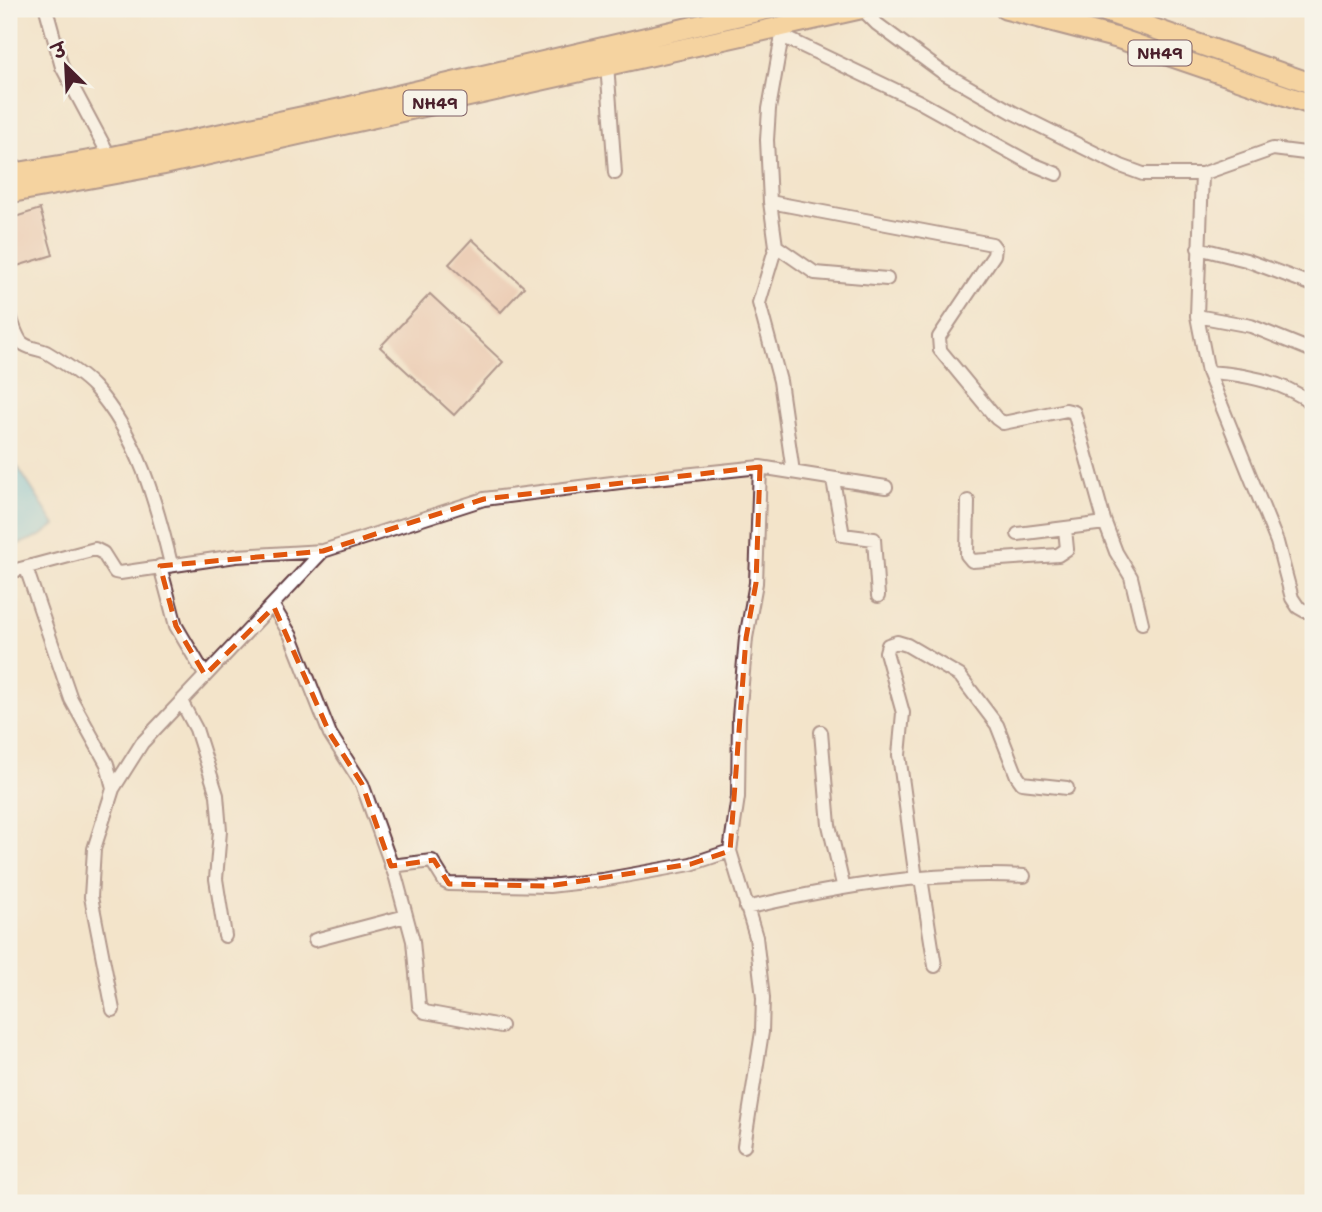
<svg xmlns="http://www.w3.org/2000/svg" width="1322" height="1212" viewBox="0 0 1322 1212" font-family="'Shantell Sans','Playpen Sans Deva',sans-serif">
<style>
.water{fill:#5fbedd;stroke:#546e84;stroke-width:2}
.building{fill:#e5b5a0}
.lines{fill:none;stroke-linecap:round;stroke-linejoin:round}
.minor-casing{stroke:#633d43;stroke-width:16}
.highway-casing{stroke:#633d43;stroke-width:23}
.minor{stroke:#fff;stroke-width:12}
.highway{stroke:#f9bf6d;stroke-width:19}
.marked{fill:none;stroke:#e0560e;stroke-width:5;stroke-dasharray:14 9;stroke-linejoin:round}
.labels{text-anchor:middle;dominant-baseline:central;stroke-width:6;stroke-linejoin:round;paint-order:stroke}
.shield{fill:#f7f3e8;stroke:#7e5f64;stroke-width:2}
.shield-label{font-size:16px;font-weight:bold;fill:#4a1f2b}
</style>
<rect width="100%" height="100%" fill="#f7f3e8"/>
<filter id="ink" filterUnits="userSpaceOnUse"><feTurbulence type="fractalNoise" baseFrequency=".0143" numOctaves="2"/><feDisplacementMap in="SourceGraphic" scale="14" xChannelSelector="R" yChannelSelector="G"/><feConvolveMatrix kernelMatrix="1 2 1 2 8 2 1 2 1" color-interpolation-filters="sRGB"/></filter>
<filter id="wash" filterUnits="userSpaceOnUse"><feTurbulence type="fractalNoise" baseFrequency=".00686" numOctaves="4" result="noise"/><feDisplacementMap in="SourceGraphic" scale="28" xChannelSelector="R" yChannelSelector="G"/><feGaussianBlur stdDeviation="1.57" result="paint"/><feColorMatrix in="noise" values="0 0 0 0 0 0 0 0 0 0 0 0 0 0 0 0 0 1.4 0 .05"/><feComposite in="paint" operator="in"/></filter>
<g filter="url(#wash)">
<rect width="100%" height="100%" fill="#f3e4cb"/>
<!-- water -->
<path class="water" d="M9,453L55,525L42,535L9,548Z"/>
<g id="blocks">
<!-- building -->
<path class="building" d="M40,209L53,255L17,266L9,238V219Z
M472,239L524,287L501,312L449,264Z
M430,294L503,362L454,415L380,347Z"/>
</g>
</g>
<g filter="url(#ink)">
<use href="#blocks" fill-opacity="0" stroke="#633d43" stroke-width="2"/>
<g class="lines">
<defs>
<path id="minor" d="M46,9L62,67L110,157
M862,9L877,24L942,72L1014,113L1121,166L1143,174H1202L1273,149L1313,154
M784,24L769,109L767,140L770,202L776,246L759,303L780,381L793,472
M784,37L918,101L1030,163L1057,174
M607,64L615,173
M1202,174L1197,316L1208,372L1277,542L1292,598L1298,607L1305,611L1313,610
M770,202L992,244L995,248L994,255L939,337L940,350L996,418L1003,423L1066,410L1074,412L1104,520L1116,552L1131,577L1142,623
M776,246L815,273L887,279
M1198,248L1246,260L1313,285
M9,312C12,322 15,334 21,342C28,349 37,348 46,352C61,361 82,374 94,387C138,436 156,502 171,564
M1197,316L1251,326L1313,351
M1208,372C1245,374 1283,381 1313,404
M833,480L843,535L874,539L878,596
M968,501L967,555L972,561L1058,555L1067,549L1065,529
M1018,534L1105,523
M160,566L176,626L205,675
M26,568L71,699L107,764L113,789
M9,572L95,549L103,553L115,572L120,573L236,556L323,551L484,499L636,480L760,467L886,487
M273,606L291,636L330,734L362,784L396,878L413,941L419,1006L425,1012L501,1026
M181,701L196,729L217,795L220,831L216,879L225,936
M821,732L829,825L843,885
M391,866L432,861L445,882L449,884L549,886L602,880L691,864L730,851
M921,878L935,966
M916,879L899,755L903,713L886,652L888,645L897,642L907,645L960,676L997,725L1017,776L1022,783L1067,788
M746,908C840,886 928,871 1024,876
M315,940L406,916
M113,1010L91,897L94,849L113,789L142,743L323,551
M744,1146L762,1032L763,998L756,937L730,851L738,797L739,717L746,638L756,583L760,467"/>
<path id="highway" d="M1005,9L1117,38L1313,105
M1098,9L1313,84
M9,174L110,157L348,107L768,9
M9,193L162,165L860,9"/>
</defs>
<!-- minor casing -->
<use href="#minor" class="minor-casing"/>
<!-- highway casing -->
<use href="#highway" class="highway-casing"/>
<!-- minor -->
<use href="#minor" class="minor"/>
<!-- highway -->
<use href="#highway" class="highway"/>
</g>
</g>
<!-- marked area -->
<path d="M0 0H1322V1212H0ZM760,467L756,583L746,638L730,851L691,864L549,886L449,884L434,860L391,866L362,784L330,734L274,607L205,675L176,626L160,566L323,551L484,499Z" fill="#f3e4cb" fill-opacity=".55" fill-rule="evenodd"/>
<path class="marked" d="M760,467L756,583L746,638L730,851L691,864L549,886L449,884L434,860L391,866L362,784L330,734L274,607L205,675L176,626L160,566L323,551L484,499Z"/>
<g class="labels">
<!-- shield labels -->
<g class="shield">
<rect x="1128.5" y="40.5" width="63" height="25" rx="5"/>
<rect x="403.5" y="90.5" width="63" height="25" rx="5"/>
</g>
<g class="shield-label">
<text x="1160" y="53">NH49</text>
<text x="435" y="103">NH49</text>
</g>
</g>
<!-- margin -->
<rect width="1322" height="1212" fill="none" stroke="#f7f3e8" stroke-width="35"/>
<!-- north arrow -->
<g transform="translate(66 66) rotate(336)" stroke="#f7f3e8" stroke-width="5" paint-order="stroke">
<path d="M0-5L12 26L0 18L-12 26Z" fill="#4a1f2b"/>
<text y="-10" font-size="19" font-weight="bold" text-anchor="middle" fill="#4a1f2b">उ</text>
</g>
</svg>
